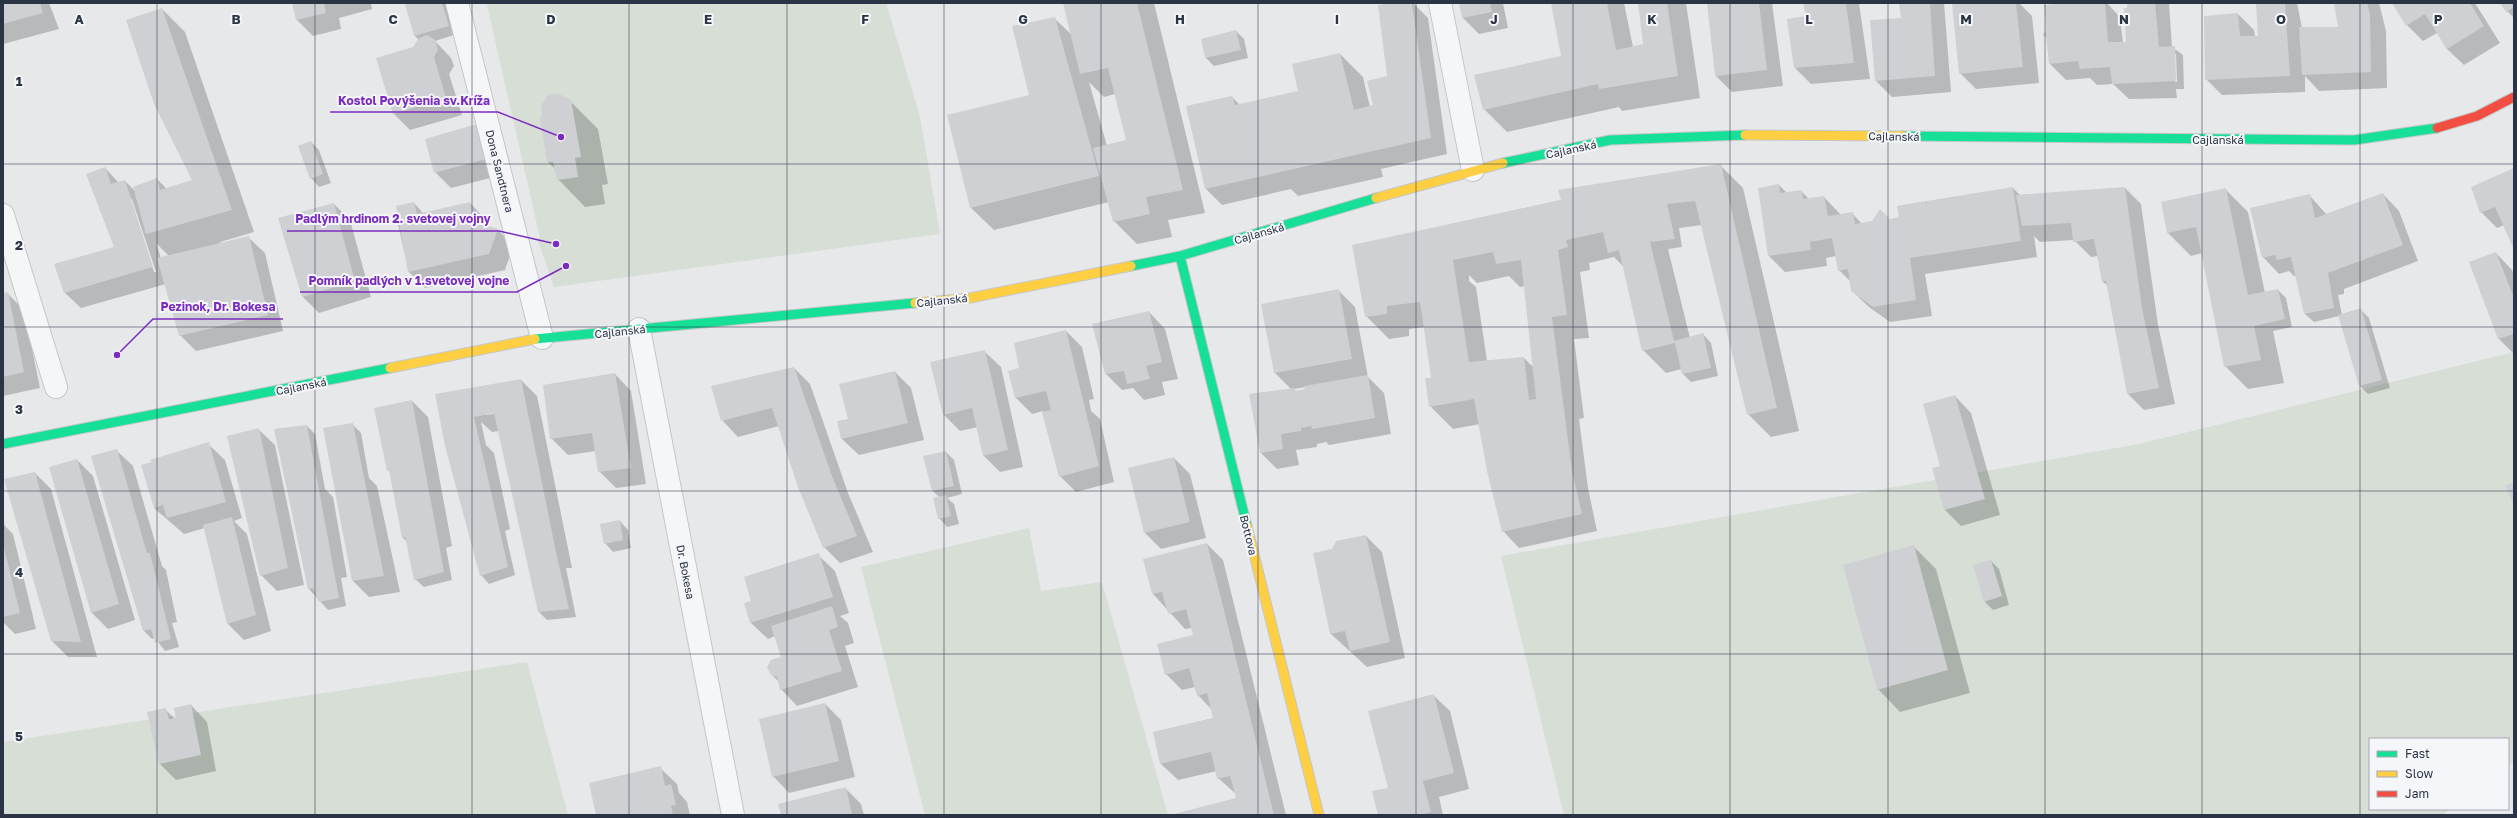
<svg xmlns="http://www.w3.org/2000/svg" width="2517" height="818" viewBox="0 0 2517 818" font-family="'Golos Text',sans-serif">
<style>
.green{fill:#d6ded6}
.shadow{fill:#0003;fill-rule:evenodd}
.building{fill:#ced0d3;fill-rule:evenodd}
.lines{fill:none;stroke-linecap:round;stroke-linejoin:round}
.street-casing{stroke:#c4c6c8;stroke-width:24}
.fast-casing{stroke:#c4c6c8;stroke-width:11}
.slow-casing{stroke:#c4c6c8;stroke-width:11}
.jam-casing{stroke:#c4c6c8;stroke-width:11}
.street{stroke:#f5f6f7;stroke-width:22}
.fast{stroke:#16e098;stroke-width:9}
.slow{stroke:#ffcf43;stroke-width:9}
.jam{stroke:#f24e42;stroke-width:9}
.grid{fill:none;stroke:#2b3445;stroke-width:1;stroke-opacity:0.55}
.labels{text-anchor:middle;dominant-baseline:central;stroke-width:4;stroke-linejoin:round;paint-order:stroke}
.street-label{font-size:11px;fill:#2b3445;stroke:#f4f6f9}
.grid-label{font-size:13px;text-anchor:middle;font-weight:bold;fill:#2b3445;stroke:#f4f6f9;stroke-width:4;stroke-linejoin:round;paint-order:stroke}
.leader{fill:none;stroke:#7b2cbf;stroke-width:1.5}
.callout-dot{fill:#7b2cbf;stroke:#f4f6f9;stroke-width:1.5}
.callout-label{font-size:12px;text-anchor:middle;font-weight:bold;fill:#7b2cbf;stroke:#f4f6f9;stroke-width:4;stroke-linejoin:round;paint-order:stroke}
</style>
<rect width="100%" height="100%" fill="#e6e8ea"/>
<!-- green -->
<path class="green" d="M493,3H886L920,117L940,234L554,287L537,238H540L487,5Z
M2514,352V761L2508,766V739H2370V809H2450L2442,815H1564L1501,556L2139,444Z
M1029,528L1041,591L1102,582L1168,815H925L861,567Z
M527,662L568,815H3V742Z"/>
<!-- shadow -->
<path class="shadow" d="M3,3H49L59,29L3,44Z
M293,3H371L372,9L339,18L341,29L313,36L297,20Z
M413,3H447L457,34L435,41L451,58L454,66L449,74L462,115L410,130L394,114L414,48L419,40L415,36L406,5Z
M1064,3H1154L1205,213L1168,220L1172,237L1137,244L1114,221L1109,202L994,230L971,208L1030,95L1054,18L1072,35ZM1089,82L1104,97L1115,94L1127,141L1107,146Z
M1401,3H1413L1428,18L1447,154L1381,169L1383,177L1298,196L1291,189L1222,205L1206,189L1232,97L1240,105L1299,92L1340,54L1363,77L1370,107L1374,106L1388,77Z
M1460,3H1503L1508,28L1479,34L1463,18Z
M1552,3H1624L1633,47L1645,45L1639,3H1686L1700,98L1622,111L1619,107L1507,132L1484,109L1562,57Z
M1708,3H1772L1783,86L1732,92L1716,76Z
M1805,3H1859L1870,79L1811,84L1794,67L1807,17Z
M1900,3H1944L1951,92L1892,97L1876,81L1902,19Z
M1953,3H2019L2032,16L2039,83L1976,89L1960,73Z
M2063,3H2107L2120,17L2123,43H2127L2128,3H2169L2172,47L2183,55L2184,89H2176L2177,98L2129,99L2113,84L2097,85L2090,78L2066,80L2050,64L2047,38L2044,35ZM2174,54H2176L2177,82H2175Z
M2257,3H2297L2302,28H2339L2335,3H2379L2386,31L2387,88L2319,91L2305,76V92L2222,95L2206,79L2205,17L2238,14L2254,30L2255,37H2259Z
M2394,3H2475L2500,43L2464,65L2447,49L2437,33L2423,41L2407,25Z
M2501,3H2514V18L2507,11Z
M162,9L185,32L254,232L220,242L221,244L248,237L265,253L283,331L196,351L180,335L166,284L81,308L64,292L116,247L105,168L119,183L125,181L135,191L157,179L167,189L194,180ZM130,199H132L156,272H154ZM156,243L169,256L161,258Z
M1236,31L1244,39L1248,58L1214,66L1206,58Z
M570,101L598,129L608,184L602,185L605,204L585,207L558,179L556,170L548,162L541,118Z
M477,125L502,175L451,188L435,172Z
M311,142L319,150L331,183L319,187L311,178Z
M1720,165L1743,188L1799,431L1771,437L1748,414L1702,225L1679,228L1682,247L1668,249L1690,338L1703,334L1711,343L1718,376L1691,382L1683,374L1682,369L1666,373L1643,350L1624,267L1614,257L1589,263L1590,270L1580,272L1589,338L1574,339L1584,418L1579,419L1588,488L1597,531L1519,548L1503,531L1480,424L1453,429L1430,406L1432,379L1425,327L1409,329V336L1389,339L1366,316L1452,224ZM1469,275L1477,283L1509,276L1520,287L1525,286L1534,368L1524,358L1487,361L1476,287L1469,281Z
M2514,169V248L2504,225L2497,228L2481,212Z
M1779,185L1787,193L1801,191L1809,199L1824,197L1841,215L1852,213L1862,224L1901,218L1898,206L2013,188L2020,195L2125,188L2141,204L2158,325L2175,404L2144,410L2128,394L2108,286L2102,281L2098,256L2091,257L2074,240L2040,242L2034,236L2037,257L1925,274L1932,316L1890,322L1869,307L1852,291L1851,282L1839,270L1836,256L1826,258L1827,266L1785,272L1769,256Z
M2225,189L2248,212L2265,293L2278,290L2286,298L2292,327L2273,331L2284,383L2248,389L2225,366L2202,253L2191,256L2168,233L2162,203Z
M2383,194L2399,211L2418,261L2344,289V294L2338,295L2342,315L2361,310L2369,318L2390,388L2368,394L2360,386L2339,316L2314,322L2305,314L2297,276H2294L2289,271L2279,274L2263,257L2310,196L2327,215Z
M414,203L424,214L470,203L486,220L488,227L497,229L513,246L505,270L425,288L409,272L397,220L401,219Z
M334,204L350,220L371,297L319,313L303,297L280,219Z
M2496,253L2512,270L2514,275V354L2499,339L2470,263Z
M1338,290L1355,307L1368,377L1384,393L1391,434L1329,445L1326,442L1317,444V447L1296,450L1299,465L1277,469L1261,453L1251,394L1291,389L1275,373L1262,305ZM1305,387L1306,390L1297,392L1294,389Z
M8,294L24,310L40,388L3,396V295Z
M1149,312L1165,329L1178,379L1162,382L1165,395L1144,400L1133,388L1122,390L1106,374L1093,324Z
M1066,331L1082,347L1094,399L1089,400L1091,411L1100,419L1114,482L1076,492L1060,476L1043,411L1032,414L1016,398L1020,369Z
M984,351L1001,367L1023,467L1000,472L984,456L978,427L960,431L944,415L931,363Z
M794,368L810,384L848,493L873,552L840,563L824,547L779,426L738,437L722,420Z
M895,372L911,388L924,440L859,455L842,439L838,422L849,420Z
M615,374L631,391L646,484L616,488L599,471L596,451L568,455L551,438Z
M521,380L537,396L572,568H566L576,617L547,620L539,612L499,431L492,432L481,422L486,445L494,453L510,529L505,531L515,575L489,584L481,575L437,395ZM498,411L499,413L486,415V413Z
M1955,396L1971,413L2000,515L1961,526L1945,510L1934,469L1941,467Z
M412,401L428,417L452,546L446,548L452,580L424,587L415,579L407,542L403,538L391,473L388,470Z
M353,425L361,433L369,478L377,486L400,592L369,597L353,581L324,429Z
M307,426L315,434L325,489L333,497L347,577L341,578L346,606L328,610L308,588L276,429Z
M258,429L275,445L304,585L277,591L261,575Z
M208,444L225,460L242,518L234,521L247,534L271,631L244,640L228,624L205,528L184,534L154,508Z
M116,450L133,466L162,566L166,570L177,622L172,623L179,647L165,651L155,638L152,639L144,631Z
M946,452L954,460L962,494L947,498L954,504L959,524L947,527L939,518V497L933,491L924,457Z
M1174,458L1190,474L1206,538L1161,549L1145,533Z
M77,460L93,476L135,620L108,629L91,612Z
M35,473L51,489L97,657H68L52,641Z
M3,520L5,526L13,534L36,629L15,634L3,622Z
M620,521L628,530L631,548L613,552L605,543Z
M1366,536L1382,552L1405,658L1367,667L1331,634L1332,550Z
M1207,544L1223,560L1286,815H1172L1237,799L1236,794L1218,778L1217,771L1178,780L1161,764L1154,732L1214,718L1212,710L1198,695L1195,687L1182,690L1166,674L1194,635L1192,628L1185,629L1153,594Z
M1913,546L1936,569L1970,693L1900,712L1878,689Z
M818,555L835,571L849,613L840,616L848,623L854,643L845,646L858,687L797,706L781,689L779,682L771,674L783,658L775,636L768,639L751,623L745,604L752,601Z
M1991,561L1999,569L2009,605L1993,610L1985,602Z
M1433,695L1450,711L1469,789L1439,797L1443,815H1379Z
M825,704L841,720L855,777L789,793L773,776Z
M191,705L207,722L216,771L176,780L160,764L148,713L165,709L175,719Z
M660,768L677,784L679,793L687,802L690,815H597Z
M845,788L861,804L864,815H782Z"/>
<!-- building -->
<path class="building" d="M3,3H40L43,13L3,24Z
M292,3H324L326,13L296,20Z
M409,3H442L449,26L414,36L405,4Z
M1063,3H1137L1183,190L1146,197L1150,214L1113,222L1093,148L1126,140L1108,68L1080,74Z
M1394,3H1412L1431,138L1205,189L1186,106L1232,96L1235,105L1298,91L1292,64L1340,53L1354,110L1373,105L1367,81L1387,76L1378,5Z
M1459,3H1490L1492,12L1462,18Z
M1551,3H1607L1616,50L1643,44L1638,3H1667L1678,76L1599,89L1598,84L1483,110L1474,75L1561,56Z
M1707,3H1759L1767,70L1715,76Z
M1803,3H1846L1854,63L1794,68L1787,19L1806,16Z
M1899,3H1930L1935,76L1875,81L1870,20L1901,18Z
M1952,3H2016L2023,67L1959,74Z
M2062,3H2105L2108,42H2126L2124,8H2127V3H2155L2159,47L2175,46L2176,81L2112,84L2110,67L2080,69L2078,61L2049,64L2046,35L2043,36V33L2046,32L2044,5Z
M2256,3H2285L2290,76L2205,80L2204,16L2238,13L2240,36H2258Z
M2334,3H2367L2370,14L2371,72L2302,75L2299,27H2338Z
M2392,3H2470L2484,26L2447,49L2425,14L2406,26Z
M2500,3H2514V7L2506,12Z
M162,8L232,210L146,234L133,187L157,178L160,190L192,180L154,104L126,20Z
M1055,17L1099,176L970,208L947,115L1029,95L1012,26Z
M1236,30L1241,50L1205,58L1201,39Z
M427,35L435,40L438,50L434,57L446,98L393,114L376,58L413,47L418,39Z
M559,94L571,100L581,157L575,158L578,177L557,180L553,162H547L540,118L542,117L541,106L548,95Z
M477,124L486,159L434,173L425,139Z
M311,141L323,174L310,179L298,146Z
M1721,164L1777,408L1747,415L1695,201L1667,204L1675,239L1650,242L1674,341L1703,333L1711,368L1682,374L1675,343L1642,351L1619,250L1608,253L1603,232L1566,240L1568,247L1558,250L1567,315L1552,317L1572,471L1582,514L1502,532L1487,471L1474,399L1429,407L1425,378H1431L1420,302L1387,306V314L1365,317L1352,245L1561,200L1558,190ZM1493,252L1496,264L1521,260L1536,399L1529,400L1524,357L1469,362L1453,260Z
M105,167L111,184L125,180L153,267L64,293L54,264L114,247L86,174Z
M2514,168V250L2495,207L2480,213L2471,187Z
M1779,184L1780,193L1802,190L1803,199L1824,196L1828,216L1853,212L1855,224L1872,221L1880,209L1890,219L1899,217L1897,206L1926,201L1927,208V201L2013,187L2021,241L1910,258L1916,300L1873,307L1851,291L1848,269L1838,271L1832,238L1810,242L1811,250L1768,256L1758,188Z
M2125,187L2142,308L2159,388L2127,394L2106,281H2102L2094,239L2073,242L2071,223L2022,226L2016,195Z
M2226,188L2248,295L2278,289L2285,319L2254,326L2261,360L2224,367L2196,227L2167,233L2161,202Z
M2383,193L2403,245L2328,273L2334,308L2304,314L2291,257L2277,260L2275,255L2262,258L2250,208L2310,194L2315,218Z
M414,202L417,214L470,202L476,222L498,229L489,254L408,272L396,206Z
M334,203L355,281L302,297L278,218Z
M249,236L268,315L179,336L157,258Z
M2496,252L2514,298V334L2498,339L2469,262Z
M1339,289L1352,359L1274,373L1261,304Z
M8,292L24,372L3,377V293Z
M2361,308L2382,380L2359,386L2338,315Z
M1149,311L1162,362L1146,366L1150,379L1127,384L1124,371L1105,374L1092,324Z
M1066,330L1099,466L1059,477L1042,412L1051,410L1046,391L1015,398L1008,371L1019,368L1014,343Z
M985,350L1008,450L983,456L972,408L943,415L930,362Z
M794,367L832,476L857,536L823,548L798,487L772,408L721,421L711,386Z
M895,371L908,423L841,439L837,421L848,419L839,384Z
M615,373L631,468L598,472L592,433L550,439L543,385Z
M1368,375L1375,418L1312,429L1311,426L1301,428V431L1281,434L1283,449L1260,453L1249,394L1294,388L1295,391L1305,389L1304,386Z
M521,379L556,552L569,609L538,612L494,413L474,417L508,567L480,576L445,446L435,394Z
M1955,395L1985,499L1944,510L1932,468L1940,466L1923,404Z
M412,400L444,572L414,580L405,537L402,538L389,470L387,471L374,408Z
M353,423L384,576L352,581L323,428Z
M307,425L339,598L319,602L313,588L308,589L274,429Z
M259,428L288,568L260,576L227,436Z
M209,442L226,502L167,518L163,505L154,508L141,465L152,462L150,460Z
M117,449L147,553H150L171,639L155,643L151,629L143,631L91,456Z
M946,451L954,486L932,491L923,456Z
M1174,457L1190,522L1144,533L1128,468Z
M77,459L119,604L91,613L49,467Z
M35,472L81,642L51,641L4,479Z
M2514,482V505L2505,486Z
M946,495L951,516L938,519L933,498Z
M232,517L256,615L227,624L203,525Z
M620,520L623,540L604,544L600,524Z
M1366,535L1390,642L1350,651L1345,631L1330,634L1313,553L1332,549L1336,541Z
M1207,543L1228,626L1274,815H1170L1236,798L1230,776L1217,779L1211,752L1160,764L1153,732L1213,718L1207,693L1197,696L1189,668L1165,675L1157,644L1193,635L1186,609L1168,614L1162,592L1152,594L1143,559Z
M3,544L20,613L3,617Z
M1914,545L1948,670L1877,690L1843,565Z
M819,553L833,597L750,623L744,603L751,601L744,577Z
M1991,560L2002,596L1984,602L1973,565Z
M832,606L838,627L829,630L842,671L780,690L777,677L770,674L767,667L771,660L781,657L771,626Z
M1434,694L1454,773L1423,781L1431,812L1419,815H1378L1372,791L1388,788L1368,711Z
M825,703L839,761L772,777L759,719Z
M191,704L201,755L159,764L147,712L166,708L169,719L176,718L174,708Z
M661,766L665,786L671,784L676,805L671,806L673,815H596L589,783Z
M846,787L852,815H781L778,804Z"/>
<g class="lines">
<defs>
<path id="street" d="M457,3L542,338
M1440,3L1473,170
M3,215L56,387
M639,329L733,815"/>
<path id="fast" d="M1903,136L2354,140L2437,128
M1503,163L1610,140L1745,135
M1180,256L1247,526
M1131,266L1180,256L1376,198
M535,339L915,303
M3,444L390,368"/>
<path id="slow" d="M1745,135L1903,136
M1376,198L1503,163
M915,303L970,298L1131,266
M390,368L535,339
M1247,526L1319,815"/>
<path id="jam" d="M2437,128L2477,116L2514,97"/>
</defs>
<!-- street casing -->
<use href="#street" class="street-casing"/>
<!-- fast casing -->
<use href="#fast" class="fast-casing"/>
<!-- slow casing -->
<use href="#slow" class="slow-casing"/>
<!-- jam casing -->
<use href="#jam" class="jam-casing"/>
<!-- street -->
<use href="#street" class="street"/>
<!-- fast -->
<use href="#fast" class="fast"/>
<!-- slow -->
<use href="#slow" class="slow"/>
<!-- jam -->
<use href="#jam" class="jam"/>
</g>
<!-- grid -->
<path class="grid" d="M157,3V815M315,3V815M472,3V815M629,3V815M787,3V815M944,3V815M1101,3V815M1258,3V815M1416,3V815M1573,3V815M1730,3V815M1888,3V815M2045,3V815M2202,3V815M2360,3V815M3,164H2514M3,327H2514M3,491H2514M3,654H2514"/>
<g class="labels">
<!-- street labels -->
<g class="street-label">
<text transform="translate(1894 136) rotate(1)">Cajlanská</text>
<text x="2218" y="139">Cajlanská</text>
<text transform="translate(1571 149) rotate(-12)">Cajlanská</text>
<text transform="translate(500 171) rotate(76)">Dona Sandtnera</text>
<text transform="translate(1259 233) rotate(-16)">Cajlanská</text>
<text transform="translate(942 300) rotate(-6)">Cajlanská</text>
<text transform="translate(620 331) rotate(-6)">Cajlanská</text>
<text transform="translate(301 386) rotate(-11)">Cajlanská</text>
<text transform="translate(1249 535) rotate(76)">Bottova</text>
<text transform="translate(686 572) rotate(79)">Dr. Bokesa</text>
</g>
</g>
<g class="grid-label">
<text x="79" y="24">A</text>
<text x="236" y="24">B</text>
<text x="393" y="24">C</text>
<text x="551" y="24">D</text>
<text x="708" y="24">E</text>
<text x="865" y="24">F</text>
<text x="1023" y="24">G</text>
<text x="1180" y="24">H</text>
<text x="1337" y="24">I</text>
<text x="1494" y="24">J</text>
<text x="1652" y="24">K</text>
<text x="1809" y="24">L</text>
<text x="1966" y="24">M</text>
<text x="2124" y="24">N</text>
<text x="2281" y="24">O</text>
<text x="2438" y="24">P</text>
<text x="19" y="86">1</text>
<text x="19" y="250">2</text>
<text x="19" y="414">3</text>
<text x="19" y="577">4</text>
<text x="19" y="741">5</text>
</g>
<!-- callouts -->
<path class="leader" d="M561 137L498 112H330M556 244L499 231H287M566 266L517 292H300M117 355L153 319H283"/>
<g class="callout-dot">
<circle cx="561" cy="137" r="4"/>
<circle cx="556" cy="244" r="4"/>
<circle cx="566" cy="266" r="4"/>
<circle cx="117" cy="355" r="4"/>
</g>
<g class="callout-label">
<text x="414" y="105">Kostol Povýšenia sv.Kríža</text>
<text x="393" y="223">Padlým hrdinom 2. svetovej vojny</text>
<text x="409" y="285">Pomník padlých v 1.svetovej vojne</text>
<text x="218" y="311">Pezinok, Dr. Bokesa</text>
</g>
<!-- border -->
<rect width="2517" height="818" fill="none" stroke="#2b3445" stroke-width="8"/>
<!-- legend -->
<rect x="2369" y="738" width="140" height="72" fill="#f4f6f9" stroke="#a4a8b1"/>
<rect x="2377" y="751" width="20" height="6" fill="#16e098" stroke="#a4a8b1"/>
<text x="2405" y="758" font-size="12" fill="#2b3445">Fast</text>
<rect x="2377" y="771" width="20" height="6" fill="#ffcf43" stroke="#a4a8b1"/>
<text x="2405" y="778" font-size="12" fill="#2b3445">Slow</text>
<rect x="2377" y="791" width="20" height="6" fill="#f24e42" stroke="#a4a8b1"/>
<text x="2405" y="798" font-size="12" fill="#2b3445">Jam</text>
</svg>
